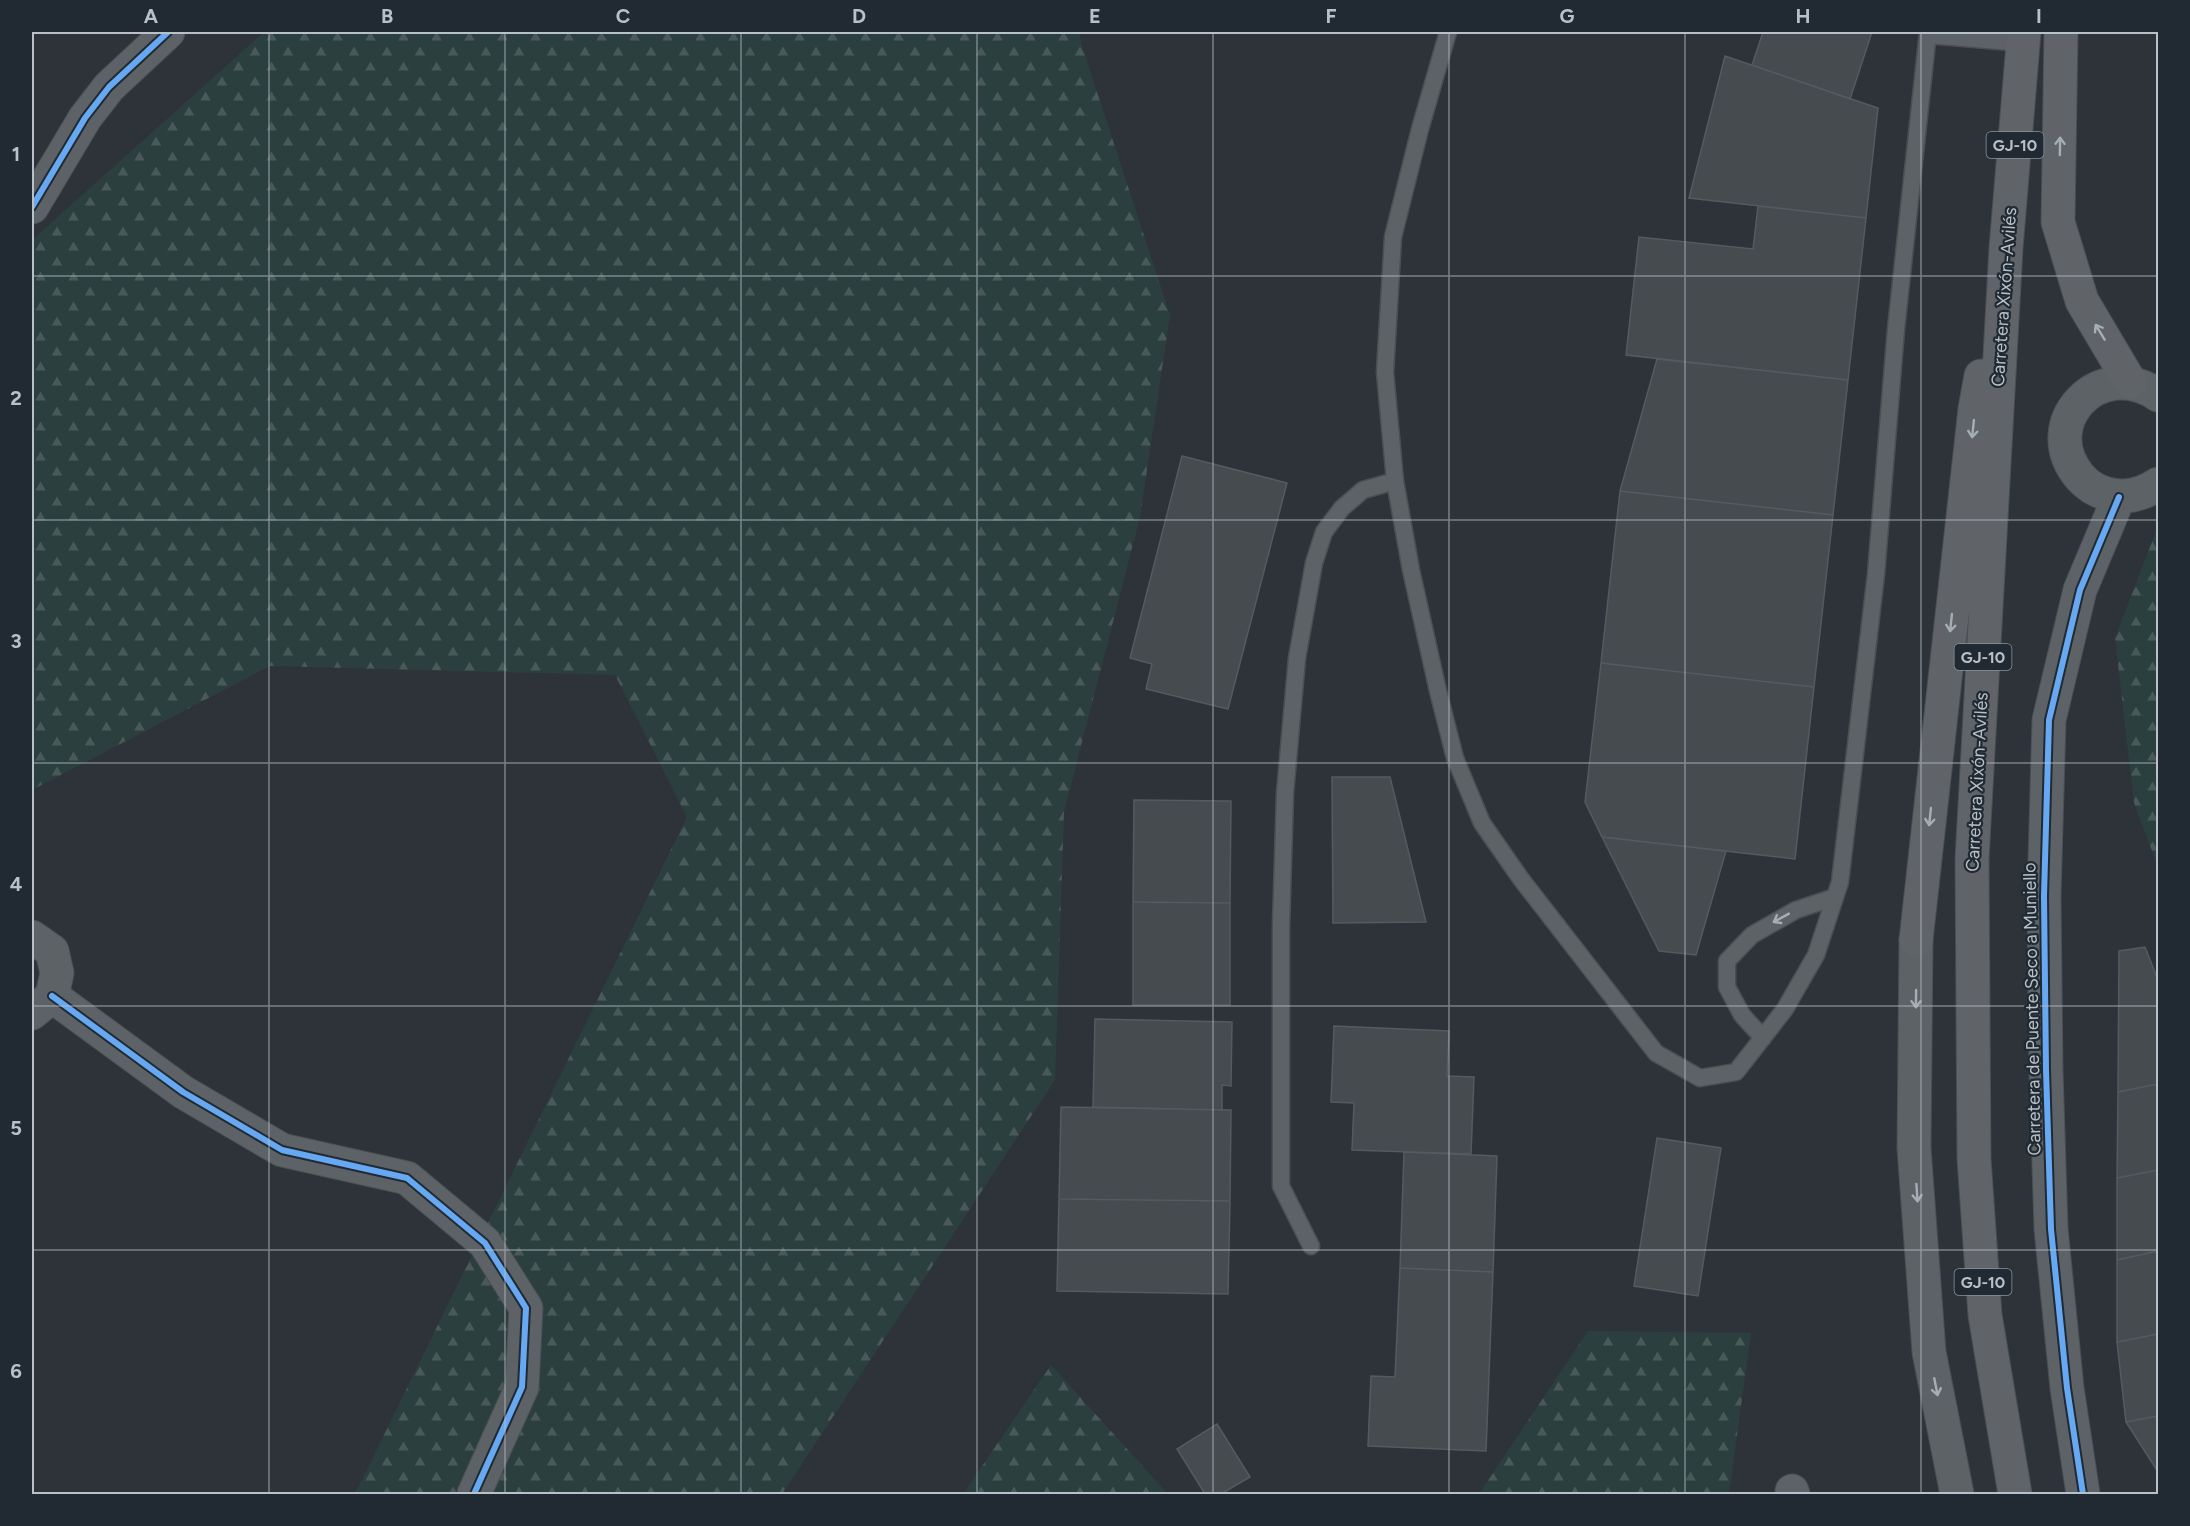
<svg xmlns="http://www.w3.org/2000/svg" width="2190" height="1526" viewBox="0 0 2190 1526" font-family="Figtree,sans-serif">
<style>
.forest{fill:url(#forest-firs)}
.building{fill:#464b50;stroke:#555a60;stroke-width:1.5}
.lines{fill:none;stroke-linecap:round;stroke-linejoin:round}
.service-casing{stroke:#4b4f53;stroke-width:19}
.minor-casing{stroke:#4b4f53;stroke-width:35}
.tertiary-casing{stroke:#4b4f53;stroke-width:35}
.trunk-casing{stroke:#4a4f54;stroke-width:35}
.service{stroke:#5d6266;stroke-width:16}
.minor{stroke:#5d6266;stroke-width:33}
.tertiary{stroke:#5d6266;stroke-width:33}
.trunk{stroke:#606468;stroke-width:33}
.cycleway-casing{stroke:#212a33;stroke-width:10}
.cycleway{stroke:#66a8f1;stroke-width:6}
.oneway{stroke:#a6aeb5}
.oneway2{stroke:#a6adb4}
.grid{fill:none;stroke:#b8c0c8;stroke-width:1.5;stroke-opacity:0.55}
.labels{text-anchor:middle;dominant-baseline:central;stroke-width:4.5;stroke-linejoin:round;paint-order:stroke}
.shield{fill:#212a33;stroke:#8b939b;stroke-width:1.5}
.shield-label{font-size:16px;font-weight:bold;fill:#b8c0c8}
.street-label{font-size:18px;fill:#b8c0c8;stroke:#212a33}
.neatline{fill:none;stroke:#b8c0c8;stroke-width:2}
.grid-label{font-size:20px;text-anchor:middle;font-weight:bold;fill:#b8c0c8}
</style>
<defs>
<pattern id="forest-firs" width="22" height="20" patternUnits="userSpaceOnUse" patternTransform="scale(1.5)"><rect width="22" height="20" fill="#2b3f3e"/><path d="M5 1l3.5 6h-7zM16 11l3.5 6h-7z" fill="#485958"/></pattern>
</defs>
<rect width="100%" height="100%" fill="#2d3338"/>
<!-- forest -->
<path class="forest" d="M264,32H1079L1081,43L1170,315L1140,517L1064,812L1055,1080L782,1494H355L687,817L615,675L270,666L32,790V240Z
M2158,526V867L2134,803L2115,638Z
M1588,1331L1751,1333L1729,1494H1479Z
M1051,1365L1168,1494H963Z"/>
<!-- building -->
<path class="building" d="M1763,32H1872L1850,99L1752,65Z
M1725,56L1878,108L1866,218L1689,198Z
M1758,206L1866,218L1848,380L1626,355L1639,237L1753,249Z
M1657,359L1848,380L1833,515L1620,491Z
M1182,456L1287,483L1228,709L1146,689L1152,664L1130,658Z
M1620,491L1833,515L1814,687L1601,663Z
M1601,663L1814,687L1795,859L1602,837L1585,802Z
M1332,777H1390L1426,922L1333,923Z
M1134,800L1231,801L1230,903L1133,902Z
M1602,837L1726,851L1696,955L1659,951Z
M1133,902L1230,903V1005H1133Z
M2145,947L2158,980V1084L2118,1092L2119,951Z
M1095,1019L1232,1022L1231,1086L1222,1085V1110L1093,1107Z
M1334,1026L1449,1031L1447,1076L1474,1077L1471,1154L1352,1150L1354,1103L1331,1102Z
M2158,1084V1170L2117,1178L2118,1092Z
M1061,1107L1231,1110L1230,1201L1059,1199Z
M1657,1138L1721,1148L1698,1296L1634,1286Z
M1404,1152L1497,1156L1493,1272L1400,1268Z
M2158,1170V1251L2117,1260V1178Z
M1059,1199L1230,1201L1228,1294L1057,1291Z
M2158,1251V1334L2117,1342V1260Z
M1400,1268L1493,1272L1486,1451L1368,1446L1371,1376L1395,1377Z
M2158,1334V1416L2126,1422L2117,1342Z
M2158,1416V1472L2126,1422Z
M1217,1424L1250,1477L1221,1494H1205L1177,1449Z"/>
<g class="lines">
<defs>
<path id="service" d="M1448,32L1420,129L1393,237L1385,372L1395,481L1411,570L1438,691L1455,758L1482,823L1521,879L1656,1053L1700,1078L1736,1072L1785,1009L1816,955L1840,882L1876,574L1896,329L1928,32
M1928,35L2023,43
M1763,1038L1742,1015L1727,987V961L1752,935L1796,910L1835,897
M1311,1246L1281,1186V926L1285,793L1297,658L1314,563L1324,532L1342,508L1363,490L1395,481"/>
<path id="minor" d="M32,207L85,118L109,87L168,32
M32,937L52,951L57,973L52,996L32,1013
M52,996L183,1092L282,1150L407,1178L485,1243L526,1308L522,1387L474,1494
M1792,1491L1793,1494"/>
<path id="tertiary" d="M2158,395C2099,355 2035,424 2080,477C2087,485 2096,491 2107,494C2126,499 2142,495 2158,484
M1916,940L1914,1148L1929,1352L1957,1494
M2083,1494L2067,1388L2051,1229L2046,1070L2044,896L2049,720L2080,590L2119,497"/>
<path id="trunk" d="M2061,32L2058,222L2082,301L2130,382
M1916,940L1975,409L1981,376
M2015,1494L1985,1315L1974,1159L1972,859L2006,248L2024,32"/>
</defs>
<!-- service casing -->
<use href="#service" class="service-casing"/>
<!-- minor casing -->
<use href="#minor" class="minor-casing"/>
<!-- tertiary casing -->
<use href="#tertiary" class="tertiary-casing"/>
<!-- trunk casing -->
<use href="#trunk" class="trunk-casing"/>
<!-- service -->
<use href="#service" class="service"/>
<!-- minor -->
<use href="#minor" class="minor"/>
<!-- tertiary -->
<use href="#tertiary" class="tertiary"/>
<!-- trunk -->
<use href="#trunk" class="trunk"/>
<defs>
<path id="cycleway" d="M32,207L85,118L109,87L168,32
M52,996L183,1092L282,1150L407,1178L485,1243L526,1308L522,1387L474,1494
M2083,1494L2067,1388L2051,1229L2046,1070L2044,896L2049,720L2080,590L2119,497"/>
</defs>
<!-- cycleway casing -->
<use href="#cycleway" class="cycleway-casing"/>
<!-- cycleway -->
<use href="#cycleway" class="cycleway"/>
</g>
<!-- one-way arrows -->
<defs><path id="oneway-shaft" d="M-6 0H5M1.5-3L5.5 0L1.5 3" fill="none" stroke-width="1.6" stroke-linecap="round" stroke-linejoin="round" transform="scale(1.5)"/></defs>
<g class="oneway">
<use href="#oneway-shaft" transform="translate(2060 146) rotate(-89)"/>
<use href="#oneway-shaft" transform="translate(2100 332) rotate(-121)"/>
<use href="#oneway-shaft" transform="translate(1973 429) rotate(96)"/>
<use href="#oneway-shaft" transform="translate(1951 623) rotate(96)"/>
<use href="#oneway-shaft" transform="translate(1930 817) rotate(96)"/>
</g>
<g class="oneway2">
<use href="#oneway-shaft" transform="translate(1781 918) rotate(151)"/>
<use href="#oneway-shaft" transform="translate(1916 999) rotate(91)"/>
<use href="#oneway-shaft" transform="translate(1917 1193) rotate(86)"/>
<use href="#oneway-shaft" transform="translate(1936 1387) rotate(79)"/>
</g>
<!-- grid -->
<path class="grid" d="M269,32V1494M505,32V1494M741,32V1494M977,32V1494M1213,32V1494M1449,32V1494M1685,32V1494M1921,32V1494M32,276H2158M32,520H2158M32,763H2158M32,1006H2158M32,1250H2158"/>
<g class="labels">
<!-- shield labels -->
<g class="shield">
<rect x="1986.5" y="132" width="57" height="26" rx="4.5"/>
<rect x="1954.5" y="644" width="57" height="26" rx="4.5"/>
<rect x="1954.5" y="1269" width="57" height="26" rx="4.5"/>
</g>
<g class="shield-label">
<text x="2015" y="145">GJ-10</text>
<text x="1983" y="657">GJ-10</text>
<text x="1983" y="1282">GJ-10</text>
</g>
<!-- street labels -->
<g class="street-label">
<text transform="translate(2004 297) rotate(-86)">Carretera Xixón-Avilés</text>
<text transform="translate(1977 782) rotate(-87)">Carretera Xixón-Avilés</text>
<text transform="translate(2032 1009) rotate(-91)">Carretera de Puente Seco a Muniello</text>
</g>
</g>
<!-- border -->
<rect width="2190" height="1526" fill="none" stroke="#212a33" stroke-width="66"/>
<rect x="33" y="33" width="2124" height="1460" class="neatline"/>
<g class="grid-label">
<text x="151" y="23">A</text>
<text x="387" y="23">B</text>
<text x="623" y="23">C</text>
<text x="859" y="23">D</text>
<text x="1095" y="23">E</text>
<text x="1331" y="23">F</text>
<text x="1567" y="23">G</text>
<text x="1803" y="23">H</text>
<text x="2039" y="23">I</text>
<text x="16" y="161">1</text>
<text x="16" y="405">2</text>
<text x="16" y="648">3</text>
<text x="16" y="891">4</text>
<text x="16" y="1135">5</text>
<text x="16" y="1378">6</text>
</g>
</svg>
